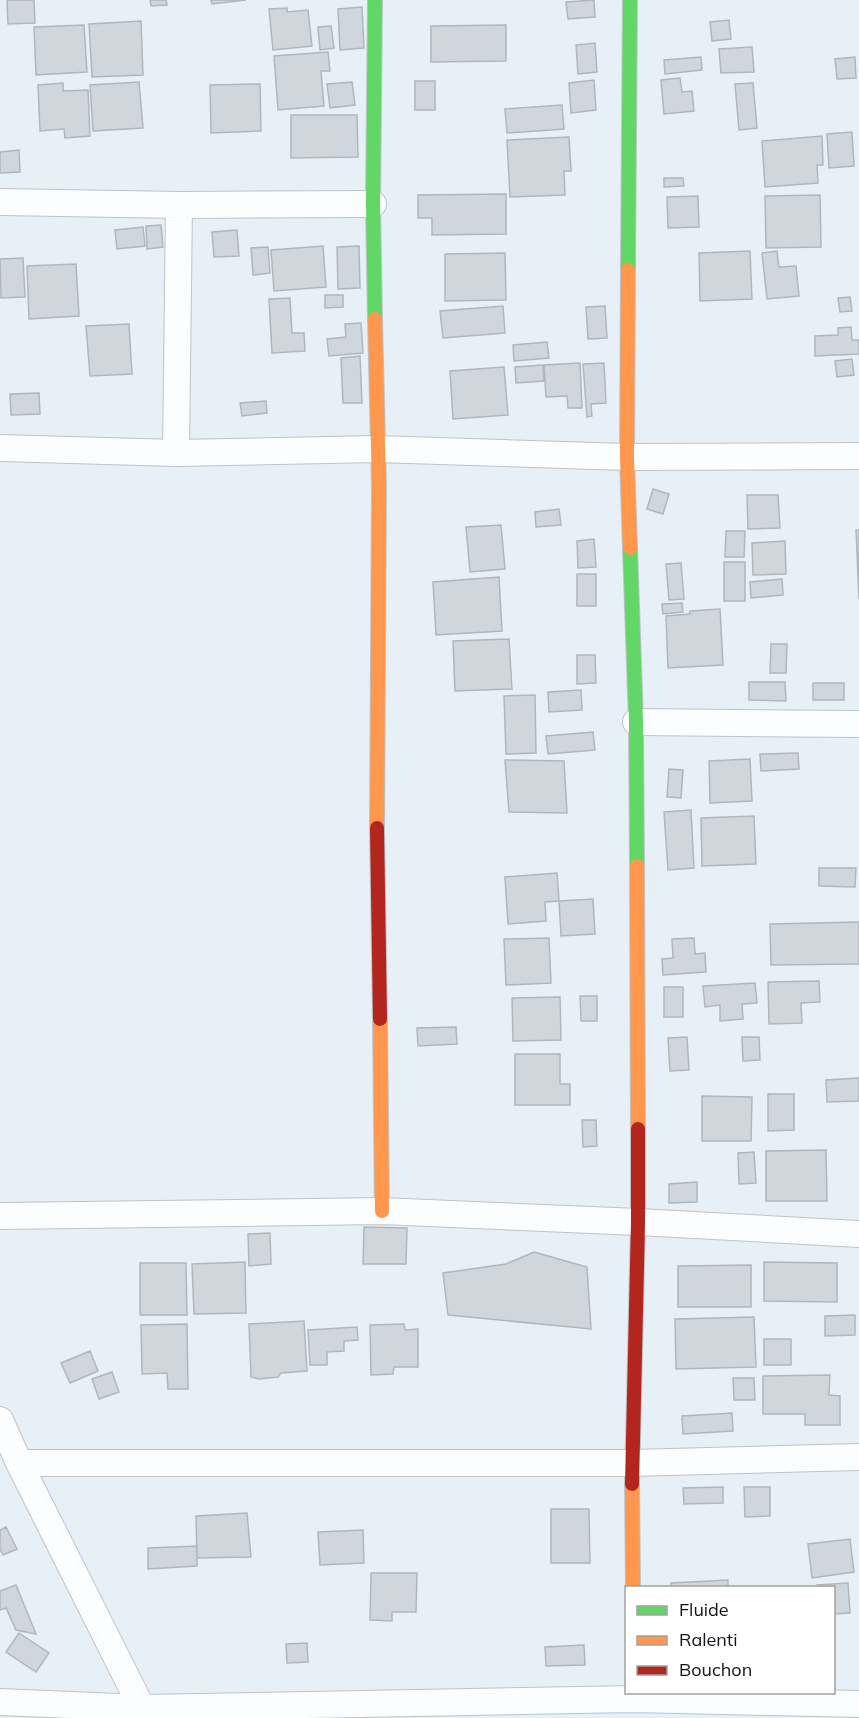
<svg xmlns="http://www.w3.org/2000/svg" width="859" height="1718" viewBox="0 0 859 1718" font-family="Mulish,sans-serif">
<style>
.building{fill:#cfd6dc;stroke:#b0b7bc;stroke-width:1.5}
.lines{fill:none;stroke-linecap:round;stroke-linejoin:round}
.street-casing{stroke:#bdc3c9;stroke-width:28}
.fast-casing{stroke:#bdc3c9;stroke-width:16}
.slow-casing{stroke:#bdc3c9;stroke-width:16}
.jam-casing{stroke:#bdc3c9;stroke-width:16}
.street{stroke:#fcfdfe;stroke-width:26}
.fast{stroke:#63d668;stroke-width:14}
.slow{stroke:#ff974d;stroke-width:14}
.jam{stroke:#b3261e;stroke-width:14}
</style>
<rect width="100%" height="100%" fill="#e8f0f7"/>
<!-- building -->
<path class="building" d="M7,0H34L35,23L8,24Z
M150,0H166L167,5L151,6Z
M211,0H246L212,4Z
M594,0L595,17L568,19L566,2Z
M362,7L364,48L340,50L338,9Z
M287,8V12L308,10L312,46L273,50L269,9Z
M729,20L731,39L712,41L710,22Z
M141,21L143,75L92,77L89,24Z
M84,25L87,72L36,75L34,27Z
M506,25V61L431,62V26Z
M331,26L334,48L320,50L318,27Z
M595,43L597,72L578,74L576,45Z
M752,47L754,72L721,73L719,49Z
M328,52L330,71H321L324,106L278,110L274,56Z
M701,57L702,70L665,74L664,60Z
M855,57L856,78L837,79L835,59Z
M680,78L682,92L692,91L694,111L664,114L661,80Z
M594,80L596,110L571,113L569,83Z
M415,81H435V110H415Z
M139,82L143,128L93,131L90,85Z
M352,82L355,105L330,108L327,84Z
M63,83V91L88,90L90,136L65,138L64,129L40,131L38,85Z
M753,83L757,128L739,130L735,84Z
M260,84L261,131L211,133L210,85Z
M562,105L564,129L507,133L505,109Z
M291,115H357L358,157L291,158Z
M852,132L854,166L829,168L827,134Z
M822,136L823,165H817L818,183L765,187L762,141Z
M569,137L571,171H564L565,195L510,197L507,140Z
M19,150L20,172L0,173V152Z
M664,178H683L684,186L664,187Z
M506,194V234L432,235V218H418V195Z
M820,195L821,247L766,248L765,196Z
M698,196L699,227L668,228L667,197Z
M161,225L163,247L147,249L146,226Z
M143,227L145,246L117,249L115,230Z
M237,230L239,256L214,257L212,232Z
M323,246L326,287L274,291L271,250Z
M359,246L360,288L338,289L337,247Z
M268,247L270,273L253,275L251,248Z
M750,251L752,299L700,301L699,253Z
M777,251L779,267L796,266L799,296L767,299L762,253Z
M505,253L506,300L445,301V254Z
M23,258L25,297L1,298L0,259Z
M76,264L79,316L29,319L27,266Z
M325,295H343V307L325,308Z
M850,297L852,311L840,312L838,298Z
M290,298L292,333H304L305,351L272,353L269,299Z
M503,306L505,333L443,338L440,311Z
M605,306L607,338L588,339L586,307Z
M361,323L363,353L329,356L327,339L346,337L345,324Z
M129,324L132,374L90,376L86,326Z
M851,327L852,340H859V354L815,356V336L838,335V328Z
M547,342L549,358L514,361L513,345Z
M360,356L362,403H343L341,358Z
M852,359L854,375L837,377L835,361Z
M580,363L582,408H568L567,396L546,397L544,365Z
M604,363L606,403L591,404L592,416L587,417L583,364Z
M543,365L544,381L516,383L515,367Z
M504,367L508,415L453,419L450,371Z
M39,393L40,414L11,415L10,394Z
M266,401L267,413L242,416L240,403Z
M653,489L669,494L663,514L647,509Z
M747,495H778L780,528L748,529Z
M559,509L561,525L536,527L535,512Z
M501,525L505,569L470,572L466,527Z
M856,530H859V599Z
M726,531H745L744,557H725Z
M594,539L596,567L578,568L577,541Z
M785,541L786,574L753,575L752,543Z
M724,562H745V601H724Z
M681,563L684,599L669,600L666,564Z
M577,574H596V606H577Z
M499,577L502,631L436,635L433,582Z
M782,579L783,595L751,598L750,582Z
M682,603L683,612L663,614L662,604Z
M720,609L723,665L668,668L666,616L690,614V611Z
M509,639L512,689L455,691L453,641Z
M771,644H787L786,673H770Z
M577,655H595L596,683L577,684Z
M749,682H785L786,701L749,700Z
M813,683H844V700H813Z
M581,690L582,710L549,712L548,692Z
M535,695L536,753L506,754L504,696Z
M593,732L595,750L548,754L546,736Z
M798,753L799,769L761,771L760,754Z
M750,759L752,801L710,803L709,761Z
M505,760L564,761L567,813L509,812Z
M669,769L683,770L681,798L667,797Z
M691,810L694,868L668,870L664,812Z
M754,816L756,864L702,866L701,818Z
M819,868H856L855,887L819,886Z
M557,873L559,901L545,902L546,921L508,924L505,877Z
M593,899L595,934L561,936L559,901Z
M859,922V964L771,965L770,924Z
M549,938L551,983L506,985L504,939Z
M694,938L695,954L705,953L706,972L663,975L662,959L673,958L672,939Z
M819,981L820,1002L801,1003L802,1023L769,1024L768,982Z
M755,983L757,1003L742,1004L743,1019L720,1021V1005L705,1007L703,986Z
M664,987H683V1017H664Z
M580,996H597V1021H581Z
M560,997L561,1040L513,1041L512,998Z
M456,1027L457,1044L418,1046L417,1028Z
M687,1037L689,1070L670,1071L668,1038Z
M742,1037H759L760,1060L743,1061Z
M515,1054H560V1084H570V1105H515Z
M859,1078V1101L827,1102L826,1080Z
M768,1094H794V1130L768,1131Z
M702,1096L752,1097L751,1141H702Z
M582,1120H596L597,1146L583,1147Z
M826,1150L827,1201H766V1151Z
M754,1152L756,1183L739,1184L738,1153Z
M697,1182V1202L669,1203V1184Z
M364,1227L407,1228L406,1264H363Z
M270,1233L271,1264L249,1266L248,1234Z
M534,1252L587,1267L591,1329L448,1315L443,1273L506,1264Z
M245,1262L246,1313L194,1314L192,1264Z
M764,1262L837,1263V1302L764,1301Z
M140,1263H186L187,1315H140Z
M751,1265V1307H678V1266Z
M855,1315V1335L825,1336V1316Z
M754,1317L756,1367L676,1369L675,1319Z
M304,1321L307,1371L281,1373L278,1377L259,1379L251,1377L249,1324Z
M187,1324L188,1389H168L167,1373L142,1374L141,1325Z
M404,1324L405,1330L418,1329V1367H394L393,1374L371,1375L370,1325Z
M357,1327L358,1340L344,1341V1351L327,1352V1365H310L308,1330Z
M764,1339H791V1365H764Z
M90,1351L98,1371L70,1383L61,1363Z
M112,1372L119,1392L99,1399L92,1379Z
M830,1375L829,1395L840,1396V1425H805V1414H763V1376Z
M733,1378H754L755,1400H734Z
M732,1413L733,1431L683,1434L682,1416Z
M723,1487V1503L684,1504L683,1488Z
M744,1487H770V1516L745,1517Z
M551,1509H589L590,1563H551Z
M247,1513L251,1557L197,1558L196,1516Z
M6,1527L17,1549L3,1555L0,1549V1530Z
M363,1530L364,1563L320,1565L318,1532Z
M850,1539L854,1572L812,1578L808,1544Z
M197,1546V1566L148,1569V1548Z
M371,1573H417L416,1612H392V1621L370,1620Z
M728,1580V1588H671V1583Z
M848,1583L850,1613L834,1614V1588H817V1585Z
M16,1585L36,1634L16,1630L6,1608L0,1610V1591Z
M19,1633L49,1653L36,1672L6,1652Z
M307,1643L308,1662L287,1663L286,1644Z
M584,1645L585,1665L546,1666L545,1647Z"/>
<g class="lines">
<defs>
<path id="street" d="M0,202L179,205L373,204
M0,448L176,453L377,449L627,457L859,456
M176,453L179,205
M636,722L859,724
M0,1216L382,1211L638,1222L859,1234
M0,1420L19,1463L147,1718
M19,1463H632L859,1457
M0,1702L142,1708L634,1699L859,1704"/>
<path id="fast" d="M375,0L373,204L375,319
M628,270L630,0
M630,548L636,722L637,866"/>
<path id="slow" d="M628,270L627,457L630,548
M375,319L379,488L377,828
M637,866L638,1129
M380,1019L382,1211
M632,1484L633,1588"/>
<path id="jam" d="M377,828L380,1019
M632,1484L638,1222V1129"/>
</defs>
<!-- street casing -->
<use href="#street" class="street-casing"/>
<!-- fast casing -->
<use href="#fast" class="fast-casing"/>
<!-- slow casing -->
<use href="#slow" class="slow-casing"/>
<!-- jam casing -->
<use href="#jam" class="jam-casing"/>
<!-- street -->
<use href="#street" class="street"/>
<!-- fast -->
<use href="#fast" class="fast"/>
<!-- slow -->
<use href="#slow" class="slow"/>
<!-- jam -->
<use href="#jam" class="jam"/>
</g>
<!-- legend -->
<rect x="625" y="1586" width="210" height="108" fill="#ffffff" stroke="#a0a2a3" stroke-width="1.5"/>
<rect x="637" y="1606" width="30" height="9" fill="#63d668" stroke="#a0a2a3" stroke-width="1.5"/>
<text x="679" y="1616" font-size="18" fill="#11161a">Fluide</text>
<rect x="637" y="1636" width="30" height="9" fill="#ff974d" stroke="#a0a2a3" stroke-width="1.5"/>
<text x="679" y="1646" font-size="18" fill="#11161a">Ralenti</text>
<rect x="637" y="1666" width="30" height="9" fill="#b3261e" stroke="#a0a2a3" stroke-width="1.5"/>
<text x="679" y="1676" font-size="18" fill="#11161a">Bouchon</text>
</svg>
